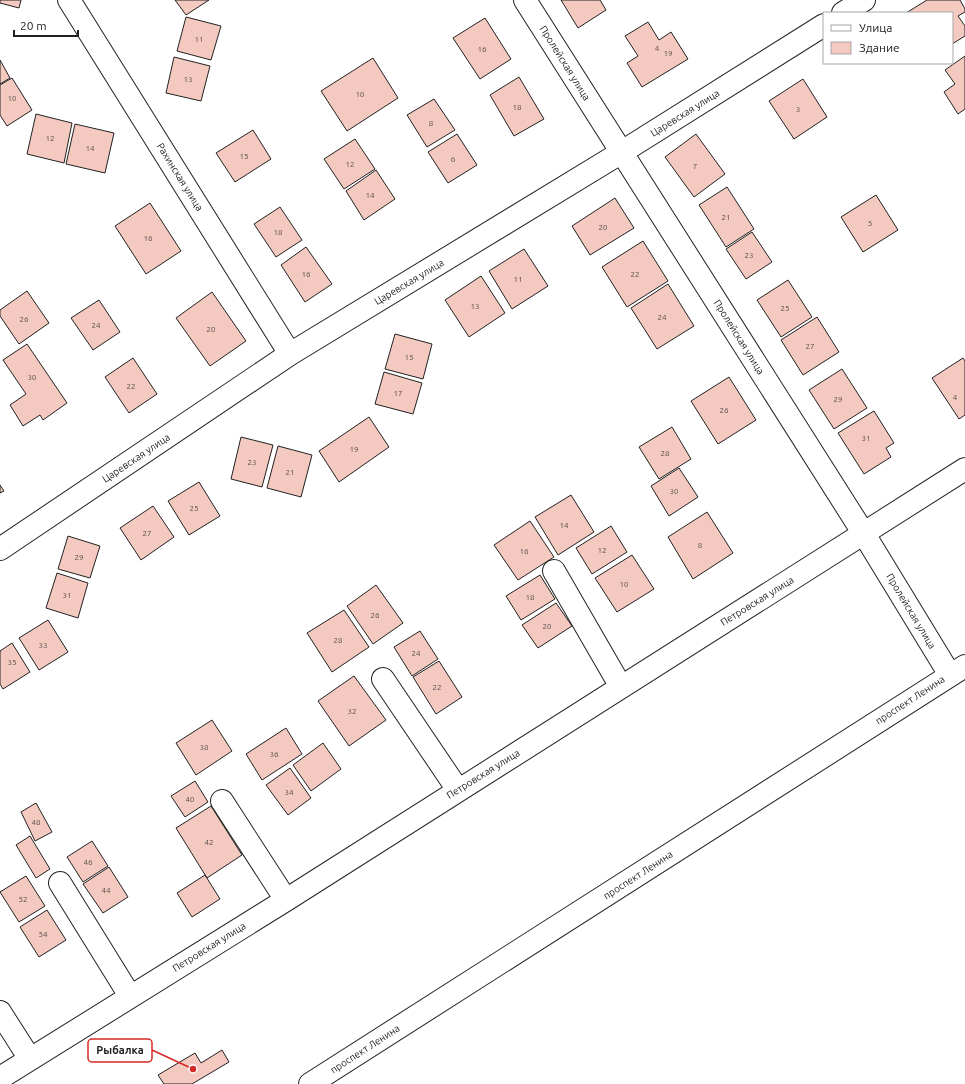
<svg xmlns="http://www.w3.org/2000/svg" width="965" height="1084" viewBox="0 0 965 1084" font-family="Ubuntu,sans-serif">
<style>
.building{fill:#f3c9c0;stroke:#222}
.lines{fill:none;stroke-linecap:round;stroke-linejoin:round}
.minor-casing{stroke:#222;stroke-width:24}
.major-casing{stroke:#222;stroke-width:24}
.minor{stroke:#fff;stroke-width:22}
.major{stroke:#fff;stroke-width:22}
.labels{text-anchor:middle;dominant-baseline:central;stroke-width:3;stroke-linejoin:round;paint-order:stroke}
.number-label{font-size:8px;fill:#564c4a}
.street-label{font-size:10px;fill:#222;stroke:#fff}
.leader{fill:none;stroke:#d62828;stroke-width:1.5}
.callout-dot{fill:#d62828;stroke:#fff;stroke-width:1.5}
.callout{fill:#fff;stroke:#d62828;stroke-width:1.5}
.callout-label{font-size:11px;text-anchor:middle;font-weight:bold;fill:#222}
</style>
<rect width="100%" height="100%" fill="#fff"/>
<!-- building -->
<path class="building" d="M0,0H21L19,8L0,3Z
M175,0H209L186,15Z
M561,0H600L606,10L578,28Z
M927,0H960L965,9V12L958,16L965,26V36L952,44V13H906Z
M186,17L221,26L211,60L177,51Z
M485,18L511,59L480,79L453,38Z
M648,22L659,40L671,32L688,59L642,87L627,63L638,56L625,36Z
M965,56V109L958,114L944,92L955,84L945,70Z
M174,57L210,66L201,101L166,93Z
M373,58L398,98L347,131L321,91Z
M0,60L10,78L0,84Z
M519,77L544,119L514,136L490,95Z
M12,78L32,110L7,126L0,115V85Z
M803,79L827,117L794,139L769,101Z
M434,99L455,130L427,147L407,115Z
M36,114L72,123L64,163L27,154Z
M75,124L114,133L105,173L66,164Z
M253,130L271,159L235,182L216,153Z
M457,134L477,165L448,183L428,152Z
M696,134L725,174L694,197L665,157Z
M355,139L375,169L344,189L324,159Z
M376,170L395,199L364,220L346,191Z
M727,187L754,229L726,247L699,205Z
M876,195L898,230L863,252L841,217Z
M615,198L634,228L590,255L572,226Z
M150,203L181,251L146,274L115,226Z
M280,207L302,240L276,257L254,224Z
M752,232L772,262L746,279L726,249Z
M643,241L668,281L627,307L602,267Z
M306,247L332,284L305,302L281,265Z
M524,249L548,286L512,309L489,271Z
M481,276L505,313L469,337L445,300Z
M788,280L812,317L781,337L757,300Z
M668,284L694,326L657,349L631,308Z
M27,291L49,323L19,344L0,316V310Z
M212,292L246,341L210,366L176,318Z
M99,300L120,332L93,350L71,318Z
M817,317L839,352L803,375L781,340Z
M395,334L432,344L423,379L385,369Z
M27,344L67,403L43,420L40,415L23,426L10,405L26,394L3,360Z
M133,358L157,394L129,413L105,377Z
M963,358L965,361V415L959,419L932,378Z
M842,369L867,408L834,429L809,390Z
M384,372L422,383L413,414L375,404Z
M729,377L756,420L718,444L691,401Z
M874,411L894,443L886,448L891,457L864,474L838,433Z
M369,417L389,447L339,482L319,451Z
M672,427L691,459L659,479L639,447Z
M241,437L273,445L262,487L231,479Z
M278,446L312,455L301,497L267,488Z
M679,468L698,497L669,516L651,486Z
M199,482L220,516L189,535L168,501Z
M0,485L4,491L0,493Z
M571,495L594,532L558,555L535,517Z
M153,506L174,537L141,560L120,528Z
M707,512L733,553L693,579L668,537Z
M530,521L554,557L518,580L494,545Z
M611,526L627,552L592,574L576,548Z
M68,536L100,546L90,578L58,569Z
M632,555L654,589L617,612L595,578Z
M57,573L88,583L78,618L46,608Z
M540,575L555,599L521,620L506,596Z
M376,585L403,623L373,644L347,606Z
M556,603L572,626L538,648L522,625Z
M344,610L369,647L332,672L307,633Z
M48,620L68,652L39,670L19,638Z
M420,631L438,659L412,676L394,647Z
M12,643L30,672L3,689L0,684V651Z
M439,661L462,697L436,714L413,677Z
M354,676L386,720L349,746L318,701Z
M212,720L232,751L196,775L176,743Z
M286,728L302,754L262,780L246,754Z
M323,743L341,769L311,791L293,765Z
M290,768L311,798L288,815L266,785Z
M195,781L208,802L185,817L171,796Z
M36,803L52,832L35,841L21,812Z
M211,806L242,855L207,878L176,828Z
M30,836L50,869L36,878L16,845Z
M92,841L108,866L83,882L67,857Z
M109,867L128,897L103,913L83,884Z
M205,875L220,899L192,917L177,893Z
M26,876L45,906L19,922L0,892Z
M47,910L66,940L39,957L20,927Z
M222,1050L229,1062L192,1084H164L158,1075L195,1053L201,1063Z"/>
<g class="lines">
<defs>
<path id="minor" d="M69,0L290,354
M525,0L864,534L950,675
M843,13L864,0
M0,549L290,354L622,152L824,25
M554,571L621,687
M383,679L458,790
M222,801L286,900
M60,883L130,996
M0,1012L30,1059
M0,1078L286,900L965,469"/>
<path id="major" d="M310,1084L965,666"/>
</defs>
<!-- minor casing -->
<use href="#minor" class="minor-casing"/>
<!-- major casing -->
<use href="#major" class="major-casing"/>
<!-- minor -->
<use href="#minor" class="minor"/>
<!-- major -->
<use href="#major" class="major"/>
</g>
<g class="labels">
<!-- number labels -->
<g class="number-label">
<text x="199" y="39">11</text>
<text x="657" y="48">4</text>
<text x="482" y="49">16</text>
<text x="668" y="53">19</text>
<text x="188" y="79">13</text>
<text x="360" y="94">10</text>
<text x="12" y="98">10</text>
<text x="517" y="107">18</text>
<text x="798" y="109">3</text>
<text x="431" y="123">8</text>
<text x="50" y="138">12</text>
<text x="90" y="148">14</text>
<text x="244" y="156">15</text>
<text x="453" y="159">6</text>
<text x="350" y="164">12</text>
<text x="695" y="166">7</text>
<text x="370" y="195">14</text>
<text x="726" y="217">21</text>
<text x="870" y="223">5</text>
<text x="603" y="227">20</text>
<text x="278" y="232">18</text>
<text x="148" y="238">16</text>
<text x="749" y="255">23</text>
<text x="306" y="274">16</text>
<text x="635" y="274">22</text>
<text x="518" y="279">11</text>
<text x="475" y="306">13</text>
<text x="785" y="308">25</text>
<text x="662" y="317">24</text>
<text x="24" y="319">26</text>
<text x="96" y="325">24</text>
<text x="211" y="329">20</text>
<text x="810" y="346">27</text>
<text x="409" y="357">15</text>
<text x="32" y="377">30</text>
<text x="131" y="386">22</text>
<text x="398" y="393">17</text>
<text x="955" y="397">4</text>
<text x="838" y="399">29</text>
<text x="724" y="410">26</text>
<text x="866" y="438">31</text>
<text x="354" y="449">19</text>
<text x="665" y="453">28</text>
<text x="252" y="462">23</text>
<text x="290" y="472">21</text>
<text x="674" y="491">30</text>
<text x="194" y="508">25</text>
<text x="564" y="525">14</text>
<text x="147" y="533">27</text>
<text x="700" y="545">8</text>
<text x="602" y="550">12</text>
<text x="524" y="551">16</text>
<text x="79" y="557">29</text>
<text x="624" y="584">10</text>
<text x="67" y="595">31</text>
<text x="530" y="597">18</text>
<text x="375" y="615">26</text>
<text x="547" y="626">20</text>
<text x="338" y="640">28</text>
<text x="43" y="645">33</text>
<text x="416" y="653">24</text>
<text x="12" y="662">35</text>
<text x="437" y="687">22</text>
<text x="352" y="711">32</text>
<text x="204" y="747">38</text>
<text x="274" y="754">36</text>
<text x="289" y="792">34</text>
<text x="190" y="799">40</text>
<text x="36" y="822">48</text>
<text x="209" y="842">42</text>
<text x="88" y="862">46</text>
<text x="106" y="890">44</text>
<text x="23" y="899">52</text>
<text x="43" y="934">54</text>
</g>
<!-- street labels -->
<g class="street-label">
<text transform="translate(565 63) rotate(58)">Пролейская улица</text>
<text transform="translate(685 113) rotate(-32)">Царевская улица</text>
<text transform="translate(180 177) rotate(58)">Рахинская улица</text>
<text transform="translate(409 282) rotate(-31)">Царевская улица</text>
<text transform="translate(739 337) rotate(58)">Пролейская улица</text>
<text transform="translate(136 458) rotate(-34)">Царевская улица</text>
<text transform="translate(757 601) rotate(-32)">Петровская улица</text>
<text transform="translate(911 611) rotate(59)">Пролейская улица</text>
<text transform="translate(910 700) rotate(-33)">проспект Ленина</text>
<text transform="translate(483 774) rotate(-32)">Петровская улица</text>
<text transform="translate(638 875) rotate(-33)">проспект Ленина</text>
<text transform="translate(209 947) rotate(-32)">Петровская улица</text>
<text transform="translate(365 1049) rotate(-33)">проспект Ленина</text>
</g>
</g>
<!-- callouts -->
<path class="leader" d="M193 1069L152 1050"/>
<circle class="callout-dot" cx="193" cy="1069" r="4"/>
<rect class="callout" x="88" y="1039" width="64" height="23" rx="4"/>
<g class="callout-label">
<text x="120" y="1054">Рыбалка</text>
</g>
<!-- legend -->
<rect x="823" y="12" width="130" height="52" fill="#ffffff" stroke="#a7a7a7"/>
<rect x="831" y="25" width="20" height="6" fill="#ffffff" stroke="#a7a7a7"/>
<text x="859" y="32" font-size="12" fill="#222222">Улица</text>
<rect x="831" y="42" width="20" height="12" fill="#f3c9c0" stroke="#a7a7a7"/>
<text x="859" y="52" font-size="12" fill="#222222">Здание</text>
<!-- scale -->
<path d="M14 30v6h64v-6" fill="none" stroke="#222222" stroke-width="2"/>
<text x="20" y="30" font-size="12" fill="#222222" stroke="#ffffff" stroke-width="3" paint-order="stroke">20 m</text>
</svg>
